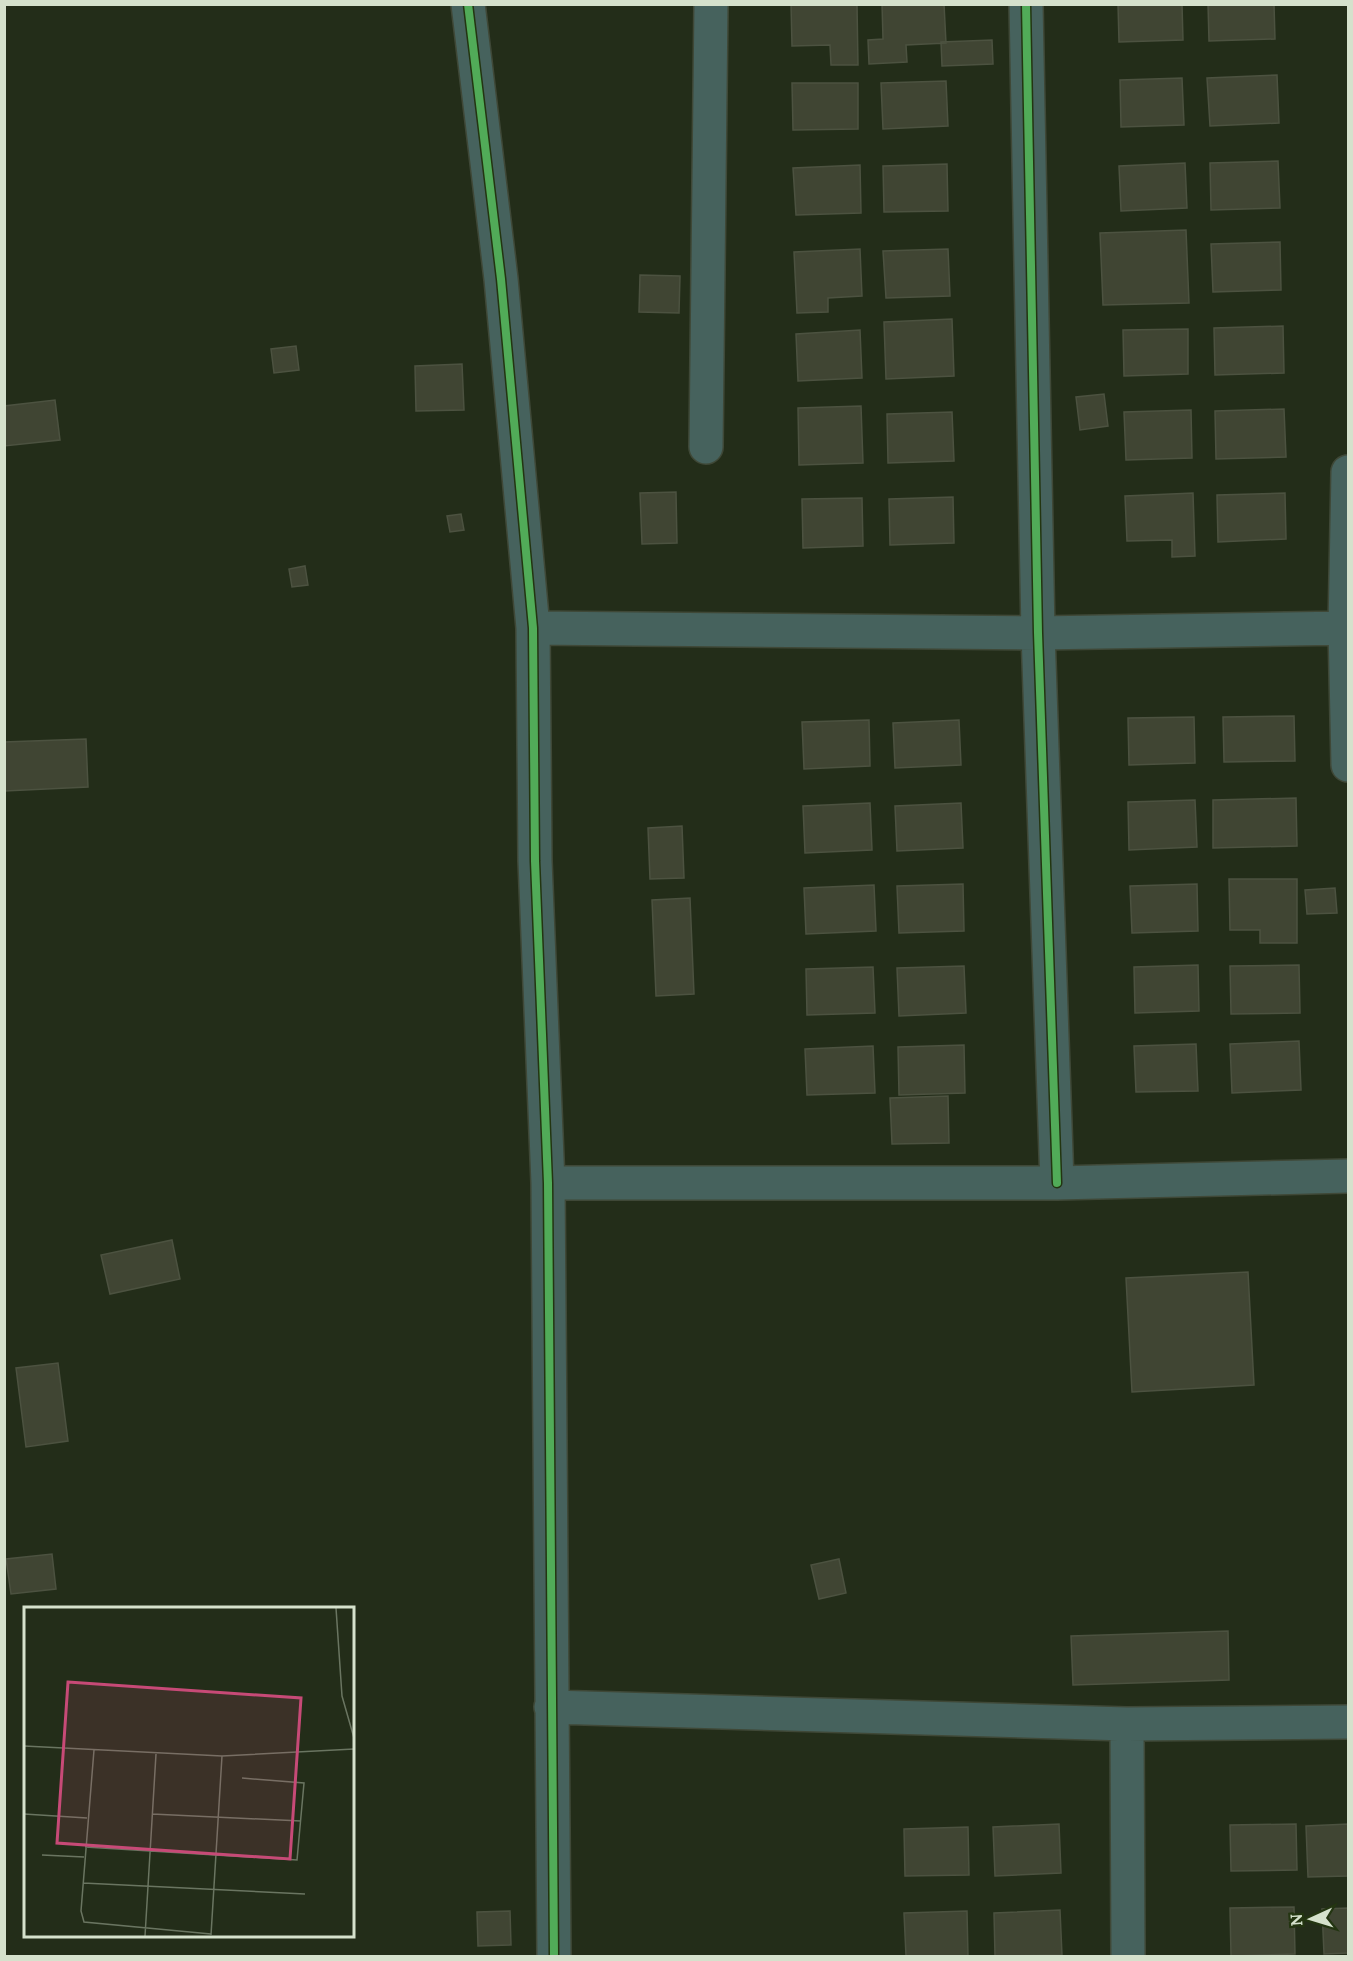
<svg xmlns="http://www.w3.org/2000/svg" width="1353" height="1961" viewBox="0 0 1353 1961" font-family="Lora,serif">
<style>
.building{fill:#404533;stroke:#4c5240;stroke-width:1.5}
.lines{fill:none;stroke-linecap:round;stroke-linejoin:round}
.minor-casing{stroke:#3f4837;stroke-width:36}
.minor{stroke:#46625d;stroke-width:33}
.cycleway-casing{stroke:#233511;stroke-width:11}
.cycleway{stroke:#51ab58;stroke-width:8}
.inset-road{fill:none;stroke:#6a7561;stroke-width:1.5}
.view{fill:#c74a77;fill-opacity:0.15;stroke:#c74a77;stroke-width:3}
.inset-edge{fill:none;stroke:#d5e1cc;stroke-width:3}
</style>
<rect width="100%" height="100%" fill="#232d19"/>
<!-- building -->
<path class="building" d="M791,4H857L858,65H831L830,45L792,46Z
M882,4H944L946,43L906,45L907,62L869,64L868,40L883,39Z
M1118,4H1182L1183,40L1119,42Z
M1208,4H1274L1275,39L1209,41Z
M992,40L993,64L942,66L941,42Z
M1277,75L1279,123L1210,126L1207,78Z
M1182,78L1184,125L1121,127L1120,80Z
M946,81L948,126L883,129L881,83Z
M792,83H858V129L793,130Z
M1278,161L1280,208L1211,210L1210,163Z
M1185,163L1187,208L1121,211L1119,166Z
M947,164L948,211L884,212L883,166Z
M860,165L861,213L796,215L793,168Z
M1186,230L1189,303L1103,305L1100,233Z
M1280,242L1281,290L1213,292L1211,244Z
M860,249L862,296L828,298V312L797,313L794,252Z
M948,249L950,296L886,298L883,251Z
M640,275L680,276L679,313L639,312Z
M952,319L954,376L886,379L884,322Z
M1283,326L1284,373L1215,375L1214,328Z
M1188,329V374L1124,376L1123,330Z
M860,330L862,378L798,381L796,334Z
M296,346L299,370L274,373L271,349Z
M462,364L464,410L416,411L415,366Z
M1104,394L1108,426L1080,430L1076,397Z
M55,400L60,440L4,446V406Z
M861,406L863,463L799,465L798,408Z
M1284,409L1286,457L1216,459L1215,411Z
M1191,410L1192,458L1126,460L1124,412Z
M952,412L954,461L888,463L887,414Z
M676,492L677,543L642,544L640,493Z
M1193,493L1195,556L1172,557V540L1127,541L1125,496Z
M1285,493L1286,539L1218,542L1217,495Z
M953,497L954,543L890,545L889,499Z
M862,498L863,546L803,548L802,499Z
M461,514L464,530L450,532L447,516Z
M305,566L308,585L292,587L289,569Z
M1294,716L1295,761L1224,762L1223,717Z
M1194,717L1195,763L1129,765L1128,718Z
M869,720L870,766L804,769L802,722Z
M959,720L961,765L895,768L893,723Z
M86,739L88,787L5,791L4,742Z
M1296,798L1297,846L1213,848V800Z
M1195,800L1197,847L1129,850L1128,802Z
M870,803L872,850L805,853L803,806Z
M961,803L963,848L897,851L895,806Z
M682,826L684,878L650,879L648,828Z
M1229,879H1297V943H1260V930H1230Z
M963,884L964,931L899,933L897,886Z
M1197,884L1198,931L1132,933L1130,886Z
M874,885L876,931L806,934L804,888Z
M1335,888L1337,913L1307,914L1305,890Z
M690,898L694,994L656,996L652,900Z
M1198,965L1199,1011L1135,1013L1134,967Z
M1299,965L1300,1013L1231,1014L1230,966Z
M964,966L966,1013L899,1016L897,968Z
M873,967L875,1013L807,1015L806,969Z
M1299,1041L1301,1090L1232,1093L1230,1044Z
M1196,1044L1198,1091L1136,1092L1134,1046Z
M964,1045L965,1093L899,1095L898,1047Z
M873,1046L875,1093L807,1095L805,1049Z
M948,1096L949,1143L892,1144L890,1098Z
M172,1240L180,1279L110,1294L101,1255Z
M1248,1272L1254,1385L1132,1392L1126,1278Z
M58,1363L68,1441L26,1447L16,1368Z
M52,1554L56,1589L11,1594L6,1559Z
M839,1559L846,1593L819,1599L811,1565Z
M1228,1631L1229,1680L1073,1685L1071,1636Z
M1059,1824L1061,1873L995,1876L993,1827Z
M1296,1824L1297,1870L1231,1871L1230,1825Z
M1348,1824V1876L1308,1877L1306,1826Z
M968,1827L969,1875L905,1876L904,1829Z
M1294,1907L1295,1954L1231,1956L1230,1908Z
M1348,1908V1953L1324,1954L1322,1909Z
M1060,1910L1062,1955L995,1956L994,1913Z
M510,1911L511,1945L478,1946L477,1912Z
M967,1911L968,1956H906L904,1913Z"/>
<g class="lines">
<defs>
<path id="minor" d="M468,4L501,279L533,628L535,861L548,1183L554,1956
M1026,4L1038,633L1057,1183
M706,447L711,4
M1348,472L1345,628L1348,765
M533,628L1038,633L1348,628
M548,1183H1057L1348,1176
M551,1707L1127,1724L1348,1722
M1127,1724L1128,1956"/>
</defs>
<!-- minor casing -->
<use href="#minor" class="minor-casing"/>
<!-- minor -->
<use href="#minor" class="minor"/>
<defs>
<path id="cycleway" d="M468,4L501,279L533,628L535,861L548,1183L554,1956
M1026,4L1038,633L1057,1183"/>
</defs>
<!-- cycleway casing -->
<use href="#cycleway" class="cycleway-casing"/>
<!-- cycleway -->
<use href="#cycleway" class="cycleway"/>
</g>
<!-- overview -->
<g transform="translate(24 1607)">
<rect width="330" height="330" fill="#232d19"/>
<path class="inset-road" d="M312,1L318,89L330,131M0,139L198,149L330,142M70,143L57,304L60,315L187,327M0,207L63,211M128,207L277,214M61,240L273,253L280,176L218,171M18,248L60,250M59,276L281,287M187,328L198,149M121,329L132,147"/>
<path class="view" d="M44,75L277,91L266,252L33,236Z"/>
<rect width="330" height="330" class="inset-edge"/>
</g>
<!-- border -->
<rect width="1353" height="1961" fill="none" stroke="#d5e1cc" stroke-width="12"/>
<!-- north arrow -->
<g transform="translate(1311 1919) rotate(266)" stroke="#233511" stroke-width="4.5" paint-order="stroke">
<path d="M0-4.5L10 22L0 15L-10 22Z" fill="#d5e1cc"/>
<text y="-9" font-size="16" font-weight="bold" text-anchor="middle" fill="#d5e1cc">N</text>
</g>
</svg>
